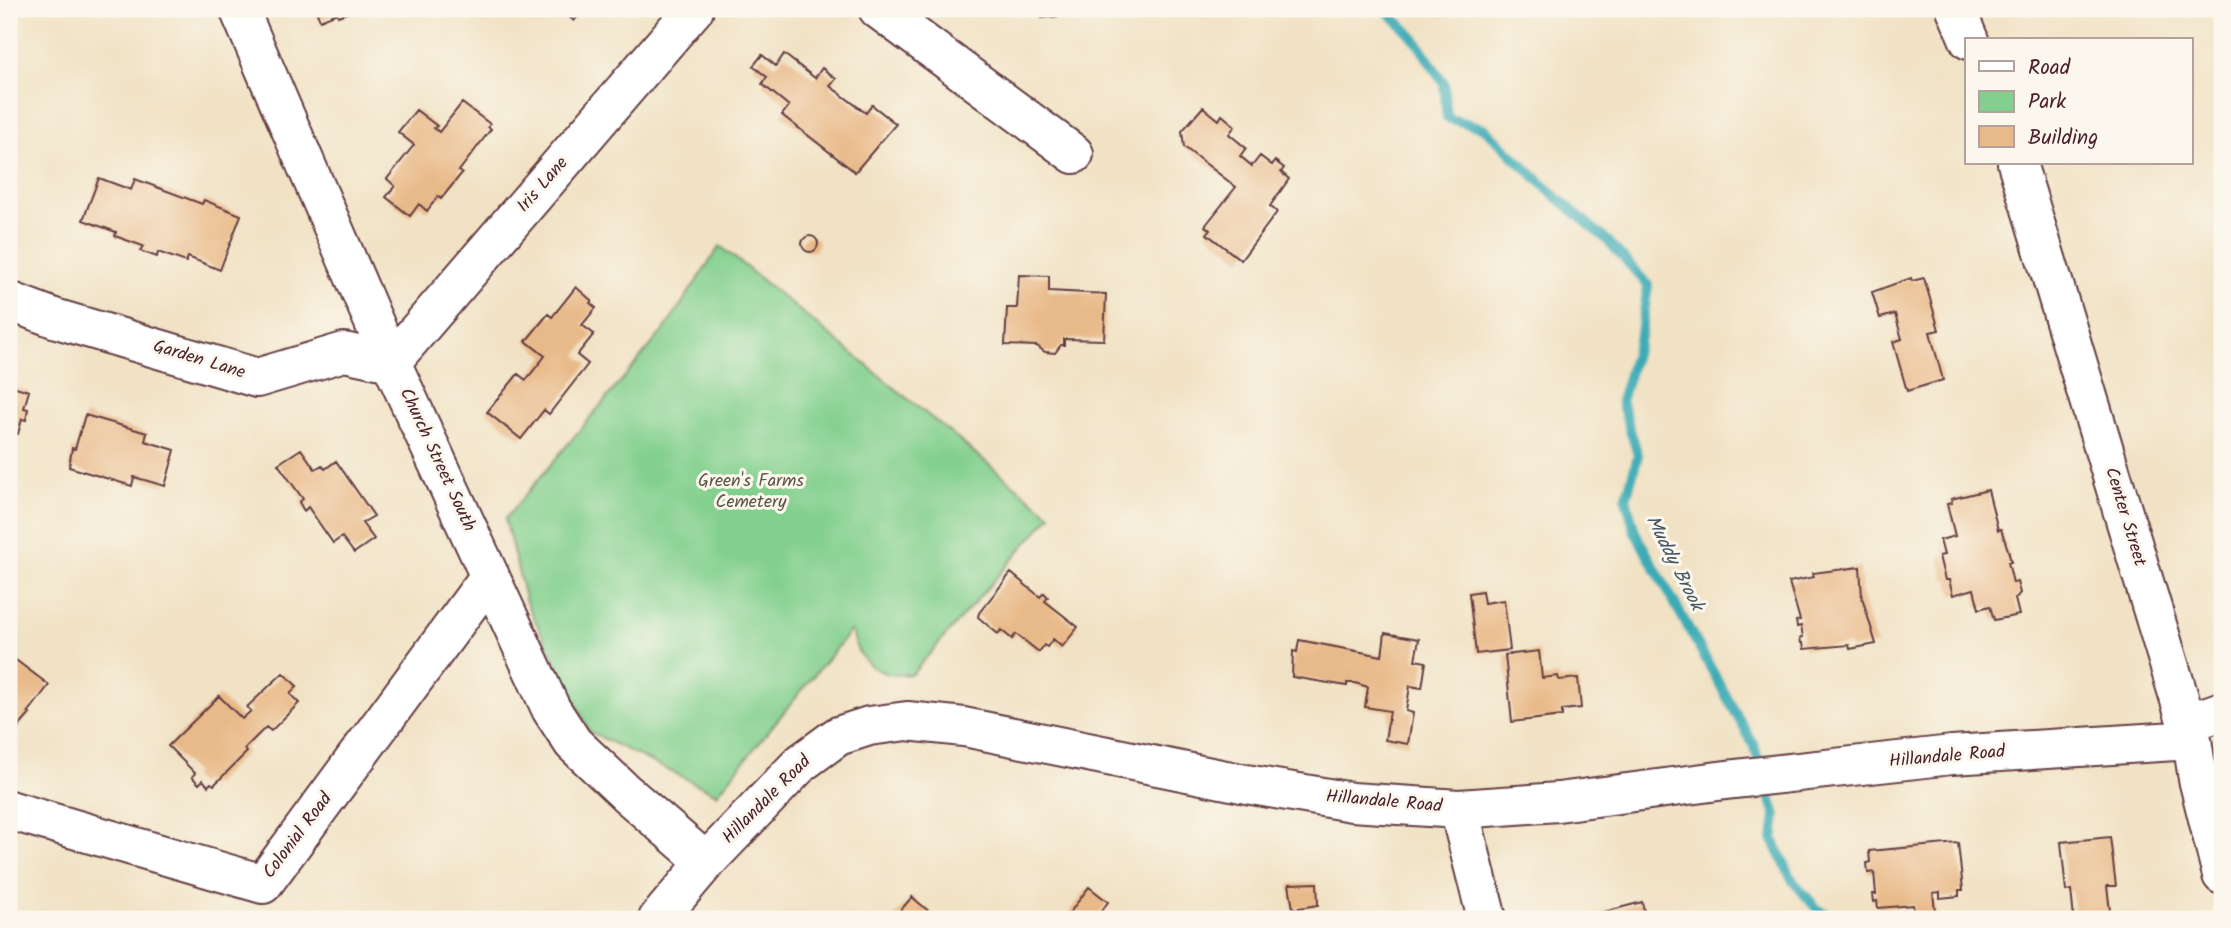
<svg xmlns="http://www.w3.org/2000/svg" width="2231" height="928" viewBox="0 0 2231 928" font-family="Kalam,sans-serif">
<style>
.green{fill:#83d08e;stroke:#66785c;stroke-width:2}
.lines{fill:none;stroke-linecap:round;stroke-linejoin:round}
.stream{stroke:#3aabb5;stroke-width:10}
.building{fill:#e9ba89}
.minor-casing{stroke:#633c42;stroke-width:42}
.minor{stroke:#fff;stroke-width:38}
.labels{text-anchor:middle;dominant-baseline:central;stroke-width:6;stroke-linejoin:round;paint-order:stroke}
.street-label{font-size:18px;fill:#4a1f2b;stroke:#fbf7ec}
.park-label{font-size:18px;fill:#5b5449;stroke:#fbf7ec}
.water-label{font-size:19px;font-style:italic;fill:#445762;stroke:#fbf7ec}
</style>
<rect width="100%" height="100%" fill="#fbf7ec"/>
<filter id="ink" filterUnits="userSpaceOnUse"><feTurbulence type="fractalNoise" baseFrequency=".0143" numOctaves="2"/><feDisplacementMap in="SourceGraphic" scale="14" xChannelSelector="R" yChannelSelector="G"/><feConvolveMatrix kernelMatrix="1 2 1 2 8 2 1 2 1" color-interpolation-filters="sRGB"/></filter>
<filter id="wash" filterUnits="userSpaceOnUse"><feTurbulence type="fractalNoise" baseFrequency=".00686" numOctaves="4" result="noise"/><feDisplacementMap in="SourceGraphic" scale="28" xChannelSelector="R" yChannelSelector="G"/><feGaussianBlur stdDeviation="1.57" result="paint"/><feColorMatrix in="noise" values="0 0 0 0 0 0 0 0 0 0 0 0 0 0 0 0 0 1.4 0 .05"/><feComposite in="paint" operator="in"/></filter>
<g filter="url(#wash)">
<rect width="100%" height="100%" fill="#f1e2c5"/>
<!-- green -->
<path class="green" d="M720,246L1051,515L912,674C889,677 872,673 858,651C855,645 854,636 851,630L717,794L590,732L526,602L505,519L664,330Z"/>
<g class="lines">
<!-- stream -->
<path class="stream" d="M1385,9L1414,38L1444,83L1447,118L1484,128L1552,193L1608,241L1648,285L1641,333L1621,401L1638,455L1626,499L1635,532L1754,746L1776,816L1773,840L1793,881L1817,909L1837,919"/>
</g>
<g id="blocks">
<!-- building -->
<path class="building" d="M315,9H345L347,13L338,16L337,13L320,20Z
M552,9H583L574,21L560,9L557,13Z
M1041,9H1079V14L1042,18Z
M784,54L815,78L822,68L836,79L830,86L866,113L872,105L896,124L855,172L782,115L789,106L762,84L767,77L753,66L762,55L776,66Z
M462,103L490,124L488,127L491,129L459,171L462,173L441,199L438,196L427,211L419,204L410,216L386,197L395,186L387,179L414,145L398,132L416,110L437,126L434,128L439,132Z
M1203,107L1219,120L1222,115L1235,126L1229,134L1246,148L1240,156L1252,166L1260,156L1272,165L1275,161L1284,168L1281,172L1289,179L1270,206L1277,212L1241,260L1207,234L1210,230L1205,226L1236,187L1184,147L1182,131Z
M99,178L131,190L135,179L202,204L204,200L241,215L220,270L188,257L186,262L158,252L157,257L140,251L143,246L115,236L116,232L83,220Z
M802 244a8 8 0 1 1 16 0a8 8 0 1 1-16 0Z
M1019,275L1049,276V291L1106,294L1104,340L1064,339V345H1061L1055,353L1045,352L1037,346L1005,345L1007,308H1017Z
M1911,278L1912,281L1924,278L1939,330L1930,332L1943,380L1907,391L1893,342L1902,339L1895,314L1880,318L1872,292Z
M576,287L592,301L590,303L596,308L582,325L594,334L577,355L588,364L549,414L544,410L521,439L487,412L518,374L526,380L545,356L526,341L548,314L552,317Z
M9,385L29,391L24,408L28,409L26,420L22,419L18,434L9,431Z
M85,415L147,433L145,441L175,450L165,486L134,477L132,486L69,467L72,448L75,449Z
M301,449L315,469L322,465L325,469L336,461L374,516L362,523L374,539L354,553L342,537L333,543L308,507L304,511L299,502L303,499L278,464Z
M1988,490L1998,530L2001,529L2008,550L2011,562H2008L2013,583L2017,582L2020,593L2015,599L2019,615L1994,620L1990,606L1979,609L1974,589L1953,595L1949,580H1945L1939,556L1944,555L1940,540L1955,536L1947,504L1952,503L1951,499Z
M1860,567L1862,597L1876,644L1850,649L1849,645L1804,649L1803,643H1801L1800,638L1803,637L1801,626L1797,627L1796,621L1800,620L1789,582L1814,577L1813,573Z
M1011,573L1040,597L1044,593L1048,597L1045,601L1078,627L1062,647L1053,639L1047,647L1044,645L1039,652L1016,634L1012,639L1001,630L998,634L978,617L979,613Z
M1482,591L1484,603L1504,600L1510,650L1476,654L1469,593Z
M1385,633L1419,639L1415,660L1426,662L1422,688L1410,686L1406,711L1413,713L1408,744L1385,740L1390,711L1365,707L1368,687L1355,683H1347V686L1292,677L1293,651L1297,652L1299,640L1382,656Z
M1539,651L1542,678L1558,676L1559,680L1578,678L1581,708L1562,710V716L1512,722L1505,655Z
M9,655L49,685L28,713L30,714L17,729L9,723Z
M283,673L297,686L290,694L299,703L271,731L266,727L244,749L247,752L214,785L211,783L208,786L203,780L199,784L192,777L195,773L168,746L219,696L242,719L251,711L247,707Z
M2110,837L2116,886H2107L2111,919H2074L2071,890L2066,891L2061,842Z
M1958,843L1963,890H1959V896L1940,898V892L1933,893L1936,919H1914L1913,905L1878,908L1877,901L1874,902L1873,894H1876L1874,872L1868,873L1867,863L1870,862L1869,851Z
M1317,883L1318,905L1293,909L1289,884Z
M1089,887L1108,902L1100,913L1108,919H1065Z
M912,897L938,919H893Z
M1642,902L1646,919H1590L1589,916Z
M9,908L31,919H9Z"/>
</g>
</g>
<g filter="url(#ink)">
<use href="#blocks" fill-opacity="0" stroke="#633c42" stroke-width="2"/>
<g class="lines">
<defs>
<path id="minor" d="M239,9L391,362L551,709L573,743L626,793L706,862
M878,9L1074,154
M1956,9L1969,40
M2017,163L2192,740L2198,779L2222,875
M9,301L54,318L257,378L344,352L391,362L694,9
M2187,723L2222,711
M1459,809L1487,919
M9,810L263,884L490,576
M658,919L706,862L801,763L838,736L869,726L907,721L964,727L1246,784L1352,802L1459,809L1558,802L1726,780L1952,755L2192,740"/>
</defs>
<!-- minor casing -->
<use href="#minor" class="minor-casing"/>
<!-- minor -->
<use href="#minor" class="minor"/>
</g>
</g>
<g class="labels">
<!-- street labels -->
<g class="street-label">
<text transform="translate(543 185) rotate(-49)">Iris Lane</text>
<text transform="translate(199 360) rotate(17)">Garden Lane</text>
<text transform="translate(437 460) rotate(65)">Church Street South</text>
<text transform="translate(2125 517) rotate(73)">Center Street</text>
<text transform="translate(1947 757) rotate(-5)">Hillandale Road</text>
<text transform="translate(767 800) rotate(-45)">Hillandale Road</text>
<text transform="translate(1384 802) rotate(5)">Hillandale Road</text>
<text transform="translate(298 836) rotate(-53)">Colonial Road</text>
</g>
<!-- park labels -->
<g class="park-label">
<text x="751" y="481">Green's Farms<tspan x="751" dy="21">Cemetery</tspan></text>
</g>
<!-- water labels -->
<g class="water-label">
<text transform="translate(1674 563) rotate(63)">Muddy Brook</text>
</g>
</g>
<!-- margin -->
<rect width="2231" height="928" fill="none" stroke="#fbf7ec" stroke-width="35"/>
<!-- legend -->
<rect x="1965" y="38" width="228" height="126" fill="#fbf7ec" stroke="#b4a19f" stroke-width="2"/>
<rect x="1979" y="61" width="35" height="10" fill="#ffffff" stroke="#b4a19f" stroke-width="2"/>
<text x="2028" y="74" font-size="21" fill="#4a1f2b">Road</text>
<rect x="1979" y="91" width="35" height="21" fill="#83d08e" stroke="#b4a19f" stroke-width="2"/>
<text x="2028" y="108" font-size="21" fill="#4a1f2b">Park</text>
<rect x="1979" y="126" width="35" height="21" fill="#e9ba89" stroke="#b4a19f" stroke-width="2"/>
<text x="2028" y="144" font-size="21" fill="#4a1f2b">Building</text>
</svg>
